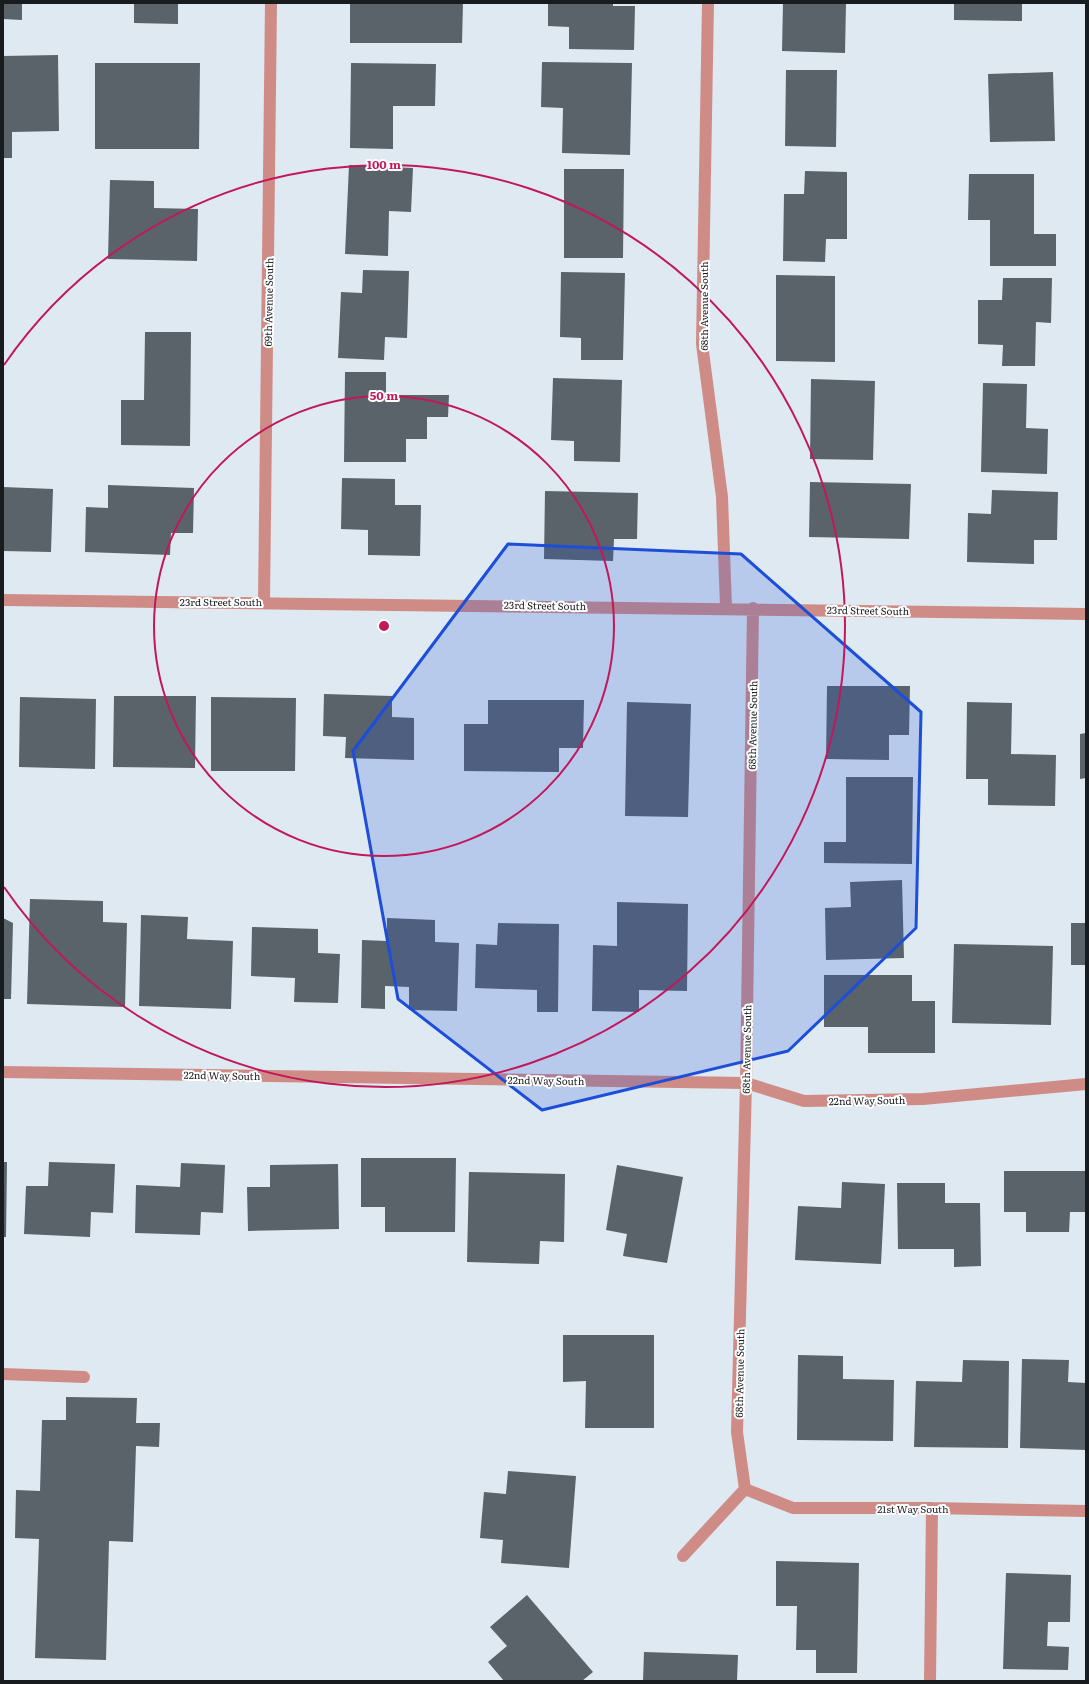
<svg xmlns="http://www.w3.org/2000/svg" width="1089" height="1684" viewBox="0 0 1089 1684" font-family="Literata,serif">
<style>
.building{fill:#5a636a}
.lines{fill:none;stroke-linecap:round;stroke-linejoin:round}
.minor{stroke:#cf8c86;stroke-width:12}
.marked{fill:#1d4ed8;fill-opacity:0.2;stroke:#1d4ed8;stroke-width:3;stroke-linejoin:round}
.ring{fill:none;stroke:#c2185b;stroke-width:2}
.labels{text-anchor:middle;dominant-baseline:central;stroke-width:4;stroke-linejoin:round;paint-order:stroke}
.street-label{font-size:10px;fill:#181c1f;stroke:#fff}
.centre{fill:#c2185b;stroke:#fff;stroke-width:2}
.ring-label{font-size:12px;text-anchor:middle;font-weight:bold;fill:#c2185b;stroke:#fff;stroke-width:4;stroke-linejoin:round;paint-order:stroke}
</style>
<rect width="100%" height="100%" fill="#dee9f1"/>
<!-- building -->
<path class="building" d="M3,3H22V20L3,19Z
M134,3H178V24L134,23Z
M350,3H463L462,43H350Z
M548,3H613V6H635L634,50L569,49V27L548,26Z
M783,3H846L845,53L782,51Z
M954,3H1022V21L954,20Z
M58,55L59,131L12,132V158H3V56Z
M542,62L632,63L630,155L562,153L563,108L541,107Z
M95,63H200L199,149H95Z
M351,63L436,64L435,106H393V149L350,148Z
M786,70H837L836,147L785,146Z
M1053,72L1055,141L990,142L988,74Z
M349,165L413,168L411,212L389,211L388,256L345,254Z
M564,169H624L623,258H564Z
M805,171L847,172V239H826L825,262L783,261L784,194H804Z
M969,174H1034V234H1056V266H990V220H968Z
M110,180L154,181V208L198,209L197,261L108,259Z
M363,270L409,271L407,338L385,337L384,360L338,358L341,292L362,293Z
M561,272L625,273L623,360H581V338L560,337Z
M776,275L835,276V362L776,361Z
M1003,278H1052L1051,323L1036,322L1035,366H1002L1003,345L978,344V300H1002Z
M145,332H191L190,446L121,445V400H144Z
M345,372H386V395H449L448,417H427V439H406V462H344Z
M553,378L622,380L620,462L574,461V441L551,440Z
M811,379L875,381L873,460L810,459Z
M983,383L1027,384L1026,428L1048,429L1047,474L981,472Z
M342,478L395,479V505H421L420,556L368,555V530L341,529Z
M810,482L911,484L909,539L809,537Z
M108,485L194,488L193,533H171L170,555L85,552L86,507L108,508Z
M3,487L53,489L51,552L3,551Z
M992,490L1058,492L1057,540H1034V564L967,562L968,513L991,514Z
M545,491L638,493L637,539H614L613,561L544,559Z
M827,686H910L909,735H889V760L826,759Z
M324,694L392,696V717L414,718V760L345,758L346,737L323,736Z
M114,696H196L195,768L113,767Z
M20,697L96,699L95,769L19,767Z
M211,697L296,698L295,771H211Z
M488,700H584L583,748H559V772L464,771V724H488Z
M627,702L691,704L688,817L625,816Z
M967,702L1012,703L1011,754L1056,755L1055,806L988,805V779H966Z
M1086,733V778L1080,779V734Z
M846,777H913L912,864L824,863V842H846Z
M902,880L904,958L826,960L825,908L851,907L850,882Z
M30,899L103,901V922L127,923L125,1007L27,1004Z
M617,902L688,904L687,991L639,990V1012L592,1011L593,945L617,946Z
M141,915L188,917L187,939L233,941L231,1009L139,1006Z
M3,918L13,923L11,999H3Z
M387,918L435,920V942L459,943L457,1011L409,1010V987L385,986V1009L361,1008L362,940L387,941Z
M498,923L559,924L558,1012H537V990L475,988L476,944L497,945Z
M1071,923H1086V965H1071Z
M252,927L318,929V953L340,954L338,1003L294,1002L295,978L251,976Z
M954,944L1053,946L1051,1025L952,1023Z
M824,975H912V1001H935V1053H868V1027H824Z
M361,1158H456L455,1232H385V1207H361Z
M3,1162H7L6,1237H3Z
M49,1162L115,1164L113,1213L91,1212L90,1237L24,1234L26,1186H48Z
M181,1163L225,1165L223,1213L201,1212L200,1235L135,1233L136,1185L180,1187Z
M338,1164L339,1229L248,1231L247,1187H270V1165Z
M617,1165L683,1177L667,1263L623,1256L627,1234L606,1230Z
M1004,1171H1086V1212H1070L1069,1232H1026V1212H1004Z
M469,1172L565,1174L564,1242L540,1241L539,1264L467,1262Z
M842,1182L885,1184L881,1264L795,1260L798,1206L841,1208Z
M897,1183H945V1203H980L981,1266L954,1267V1249H898Z
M563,1335H654V1428H585L586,1381L563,1382Z
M798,1355L843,1356V1379L894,1380L893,1441L797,1440Z
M1022,1359L1069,1360L1068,1382L1086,1383V1450L1020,1448Z
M963,1360L1009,1361L1008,1448L914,1447L916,1381L962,1382Z
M66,1397L137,1398L136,1423H160L159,1447L136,1446L133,1542L109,1541L106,1660L35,1658L39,1539L15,1538L16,1490L40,1491L42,1420H66Z
M508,1471L576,1476L569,1568L501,1563L503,1540L480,1538L484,1492L506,1494Z
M776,1561L859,1563L857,1673H816V1650H796L797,1606H776Z
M1006,1573L1071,1575L1070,1622H1048L1047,1646L1069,1647L1068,1670L1003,1669Z
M527,1595L593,1672L582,1681H504L488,1662L507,1646L490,1627Z
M644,1652L738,1655L737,1681H643Z"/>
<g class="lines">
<!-- minor -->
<path class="minor" d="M708,3L702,344L722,497L726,607
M3,600C364,602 725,608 1086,614
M264,601L271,3
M3,1072L746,1083L804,1101L923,1099L1086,1084
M3,1374L84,1377
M745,1489L737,1432L746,1083L753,608
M745,1489L793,1508H932L1086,1511
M683,1556L745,1489
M930,1681L932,1508"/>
</g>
<!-- marked area -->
<path class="marked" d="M508,544L741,554L921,712L916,928L788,1051L542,1110L398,999L353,751Z"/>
<!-- distance rings -->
<g class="ring">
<circle cx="384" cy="626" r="230"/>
<path d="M4 365A461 461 0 1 1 4 887"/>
</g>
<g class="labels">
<!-- street labels -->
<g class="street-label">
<text transform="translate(268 302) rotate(-89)">69th Avenue South</text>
<text transform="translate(703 306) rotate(-90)">68th Avenue South</text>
<text x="221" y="601">23rd Street South</text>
<text transform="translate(545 605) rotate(1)">23rd Street South</text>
<text transform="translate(868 610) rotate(1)">23rd Street South</text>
<text transform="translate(752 725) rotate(-89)">68th Avenue South</text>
<text transform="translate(746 1049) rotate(-89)">68th Avenue South</text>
<text transform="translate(222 1075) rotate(1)">22nd Way South</text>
<text transform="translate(546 1080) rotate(1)">22nd Way South</text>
<text transform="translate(867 1100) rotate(-1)">22nd Way South</text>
<text transform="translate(739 1373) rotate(-89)">68th Avenue South</text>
<text x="913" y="1508">21st Way South</text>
</g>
</g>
<circle cx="384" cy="626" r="6" class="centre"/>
<g class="ring-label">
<text x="384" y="169">100 m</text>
<text x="384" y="400">50 m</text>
</g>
<!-- border -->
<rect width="1089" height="1684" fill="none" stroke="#181c1f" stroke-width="8"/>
</svg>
